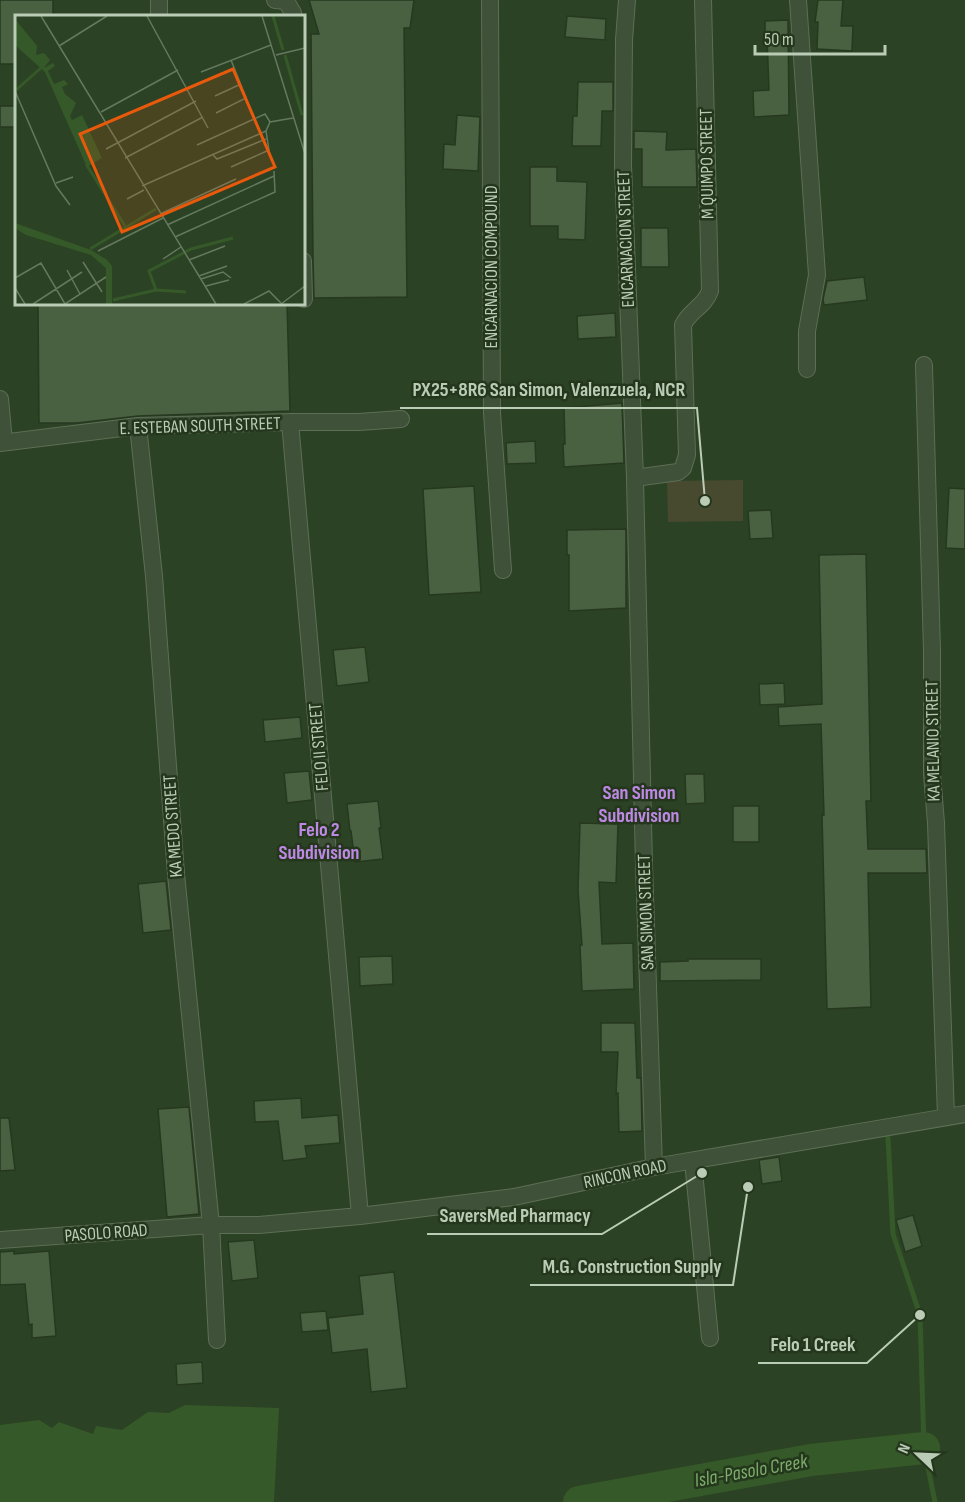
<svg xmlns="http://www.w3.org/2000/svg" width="965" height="1502" viewBox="0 0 965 1502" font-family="'Sofia Sans Condensed',sans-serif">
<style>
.green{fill:#474a2e}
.water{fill:#355929}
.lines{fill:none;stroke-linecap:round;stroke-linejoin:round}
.stream{stroke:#355929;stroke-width:5}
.river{stroke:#355929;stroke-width:32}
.building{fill:#496140;stroke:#26391f;stroke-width:1.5}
.minor-casing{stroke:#5d6f56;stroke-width:18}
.minor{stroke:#3f5138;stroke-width:16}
.labels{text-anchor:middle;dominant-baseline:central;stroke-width:5;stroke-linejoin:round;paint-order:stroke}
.street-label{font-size:18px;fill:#baccb5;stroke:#24371d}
.neighbourhood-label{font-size:20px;font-weight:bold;fill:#be88e5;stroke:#24371d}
.water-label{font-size:20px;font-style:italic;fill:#7eac6c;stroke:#24371d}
.inset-river{fill:none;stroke:#355929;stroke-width:3}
.inset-road{fill:none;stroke:#65795e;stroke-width:1.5}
.view{fill:#e8590c;fill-opacity:0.15;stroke:#e8590c;stroke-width:3}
.inset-edge{fill:none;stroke:#baccb5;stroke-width:3}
.leader{fill:none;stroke:#baccb5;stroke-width:2}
.callout-dot{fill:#baccb5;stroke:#24371d;stroke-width:2}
.callout-label{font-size:20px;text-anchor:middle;font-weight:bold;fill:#baccb5;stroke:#24371d;stroke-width:5;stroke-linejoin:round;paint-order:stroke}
</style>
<rect width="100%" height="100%" fill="#2c4224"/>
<!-- green -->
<path class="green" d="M743,480V521L668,522L667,481Z"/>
<!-- water -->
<path class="water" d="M185,1405L279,1408L274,1502H0V1425L39,1420L52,1428L59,1422L93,1434L96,1426L122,1430L148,1412L169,1413Z"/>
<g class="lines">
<!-- stream -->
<path class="stream" d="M888,1138L893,1234L920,1315L924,1448L935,1502"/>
<!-- river -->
<path class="river" d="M579,1502L811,1460L924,1448"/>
</g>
<!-- building -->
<path class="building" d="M0,0H53V16H16V64H0Z
M309,0H414L410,28H404L407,297L314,298L313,258L311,34H319Z
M818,0H843L841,26H853L852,51L817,49L818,22H815Z
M567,16L606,19L605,40L565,37Z
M788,20L789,115L754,117L753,91L769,90L767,37H765V21Z
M578,82H613V111H602L601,146H572L573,116H577Z
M0,106H16V127H0Z
M457,115L480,117L478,171L443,169L444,144L455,145Z
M634,131L667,132L666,150L696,149L697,187H642V149H634Z
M530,167H557V181L587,182L585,240L558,239V226H530Z
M641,228H668L669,267H641Z
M864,277L867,300L824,305L823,299L827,281Z
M38,303H287L290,411L138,416L77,423H39Z
M615,313L616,337L578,339L577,316Z
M622,403L624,463L564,467L563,444H565L564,408Z
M535,441L536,463L507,464L506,443Z
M474,486L481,592L429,595L423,489Z
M949,488L965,489V549L946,548Z
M771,510L773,538L750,539L748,511Z
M626,529V608L569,611V555H567V530Z
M866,554L871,801H866L868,849H926L927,873H868L871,1007L827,1009L822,815H824L821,724L779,726L778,707L822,704L819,555Z
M365,647L369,682L337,686L333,650Z
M784,683L785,704L760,705L759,684Z
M300,717L302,738L265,742L263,720Z
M309,771L312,800L287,803L284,773Z
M685,774H704L705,803L686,804Z
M378,801L381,828H379L383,859L355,862L351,831H350L347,804Z
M733,806H759V842H733Z
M580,823L618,824L616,883L599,882L602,944L633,943L634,989L582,991L580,945H582L578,890Z
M166,881L171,930L143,933L138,884Z
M392,956L393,984L360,986L359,957Z
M688,959H761V980L660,981V962L688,961Z
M601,1023H635L637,1078H641L642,1131L619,1132L618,1093L616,1094L618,1052H601Z
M301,1098L302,1118L338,1115L340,1143L305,1146L307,1158L283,1161L278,1121L255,1122L254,1101Z
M189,1107L199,1214L167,1217L158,1109Z
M0,1118H9L15,1170L0,1171Z
M779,1157L782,1181L762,1184L759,1160Z
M913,1215L922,1246L905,1252L896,1220Z
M254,1240L258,1278L232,1281L228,1242Z
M14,1251V1254L49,1251L56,1336L32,1338V1324L29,1325L25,1284L0,1285V1252Z
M394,1272L407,1388L371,1392L367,1349L332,1353L328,1318L363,1314L359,1276Z
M326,1311L328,1330L302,1332L300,1313Z
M202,1362L203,1383L177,1385L176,1364Z"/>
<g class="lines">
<defs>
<path id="minor" d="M159,0V16
M275,0L286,1L293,13V16
M490,0L492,413L503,570
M627,0L624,40L623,165L635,478L644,865L654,1167
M798,0L817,275L807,331V369
M303,261L304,299
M924,365L932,651V774L936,823L946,1117
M0,399L4,442
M290,422L360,1216
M138,426L154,576L176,874L211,1225L217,1340
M0,443L138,426L290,422H359L401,419
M635,478L678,472L683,468L687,455L683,325C689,311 705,306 710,291L703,0
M693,1161L710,1338
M0,1240L211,1225H259L360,1216L514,1197L654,1167L965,1114"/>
</defs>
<!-- minor casing -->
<use href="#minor" class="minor-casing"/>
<!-- minor -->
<use href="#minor" class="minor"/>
</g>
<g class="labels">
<!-- street labels -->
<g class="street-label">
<text transform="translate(707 164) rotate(-91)">M QUIMPO STREET</text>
<text transform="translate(626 239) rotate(-92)">ENCARNACION STREET</text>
<text transform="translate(491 267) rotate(-90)">ENCARNACION COMPOUND</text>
<text transform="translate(200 426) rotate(-2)">E. ESTEBAN SOUTH STREET</text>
<text transform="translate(933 741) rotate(-91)">KA MELANIO STREET</text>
<text transform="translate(319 747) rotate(-95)">FELO II STREET</text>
<text transform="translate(173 826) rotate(-94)">KA MEDO STREET</text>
<text transform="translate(646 912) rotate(-92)">SAN SIMON STREET</text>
<text transform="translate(625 1174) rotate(-12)">RINCON ROAD</text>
<text transform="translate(106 1233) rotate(-4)">PASOLO ROAD</text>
</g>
<!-- neighbourhood labels -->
<g class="neighbourhood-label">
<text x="639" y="793">San Simon<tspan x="639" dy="23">Subdivision</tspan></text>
<text x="319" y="830">Felo 2<tspan x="319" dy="23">Subdivision</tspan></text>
</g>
<!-- water labels -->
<g class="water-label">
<text transform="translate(751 1471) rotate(-10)">Isla-Pasolo Creek</text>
</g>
</g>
<!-- overview -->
<g transform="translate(15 15)">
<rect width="290" height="290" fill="#2c4224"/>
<path d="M0,4L22,31L21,40L29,38L35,45L29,53L38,48L40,51L33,56L39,69L49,65L53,69L47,72L50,79L61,88L55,101L57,105L67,100L87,143L72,152L30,57L0,30ZM0,208L76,235L92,245L97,251V289H91V253L76,240L11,220L0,213Z" fill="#355929"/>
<path class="inset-river" d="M258,1L268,35M270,40L287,100M1,75L27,52M71,149L110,211M75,234L141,194M141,275L134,256L176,234L218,223M98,285L141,275L171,277"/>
<path class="inset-road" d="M26,1L201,289M132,1L193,113M247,1L290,139M44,31L92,1M261,40L290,33M186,57L256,30M0,76L41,171L55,190M200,81L226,69M86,97L163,55M201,98L231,83L216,45M182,130L250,99L255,107M91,134L181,86M197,139L202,144L251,124M110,143L188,102M216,152L254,135L251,116L255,107L278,103M41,168L58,162M127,171L251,116M112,184L129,175M145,199L221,164M152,210L259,161M160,222L260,177L259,156M83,236L148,203M148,244L166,232M174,245L210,231M68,247L87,277M52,255L65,279M184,261L212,251M0,263L26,248L50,289L91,262M186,264L208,257L216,263M191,271L214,265M0,273L10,289M18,289L67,257M229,289L254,276L266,288M266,289L290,271"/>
<path class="view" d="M218,54L260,152L107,217L65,119Z"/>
<rect width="290" height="290" class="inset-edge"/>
</g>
<!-- callouts -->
<path class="leader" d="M705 501L697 408H400M702 1173L602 1234H427M748 1187L733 1285H530M920 1315L867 1363H758"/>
<g class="callout-dot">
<circle cx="705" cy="501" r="6"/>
<circle cx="702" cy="1173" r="6"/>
<circle cx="748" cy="1187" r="6"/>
<circle cx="920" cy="1315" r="6"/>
</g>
<g class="callout-label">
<text x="549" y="396">PX25+8R6 San Simon, Valenzuela, NCR</text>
<text x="515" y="1222">SaversMed Pharmacy</text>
<text x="632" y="1273">M.G. Construction Supply</text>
<text x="813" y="1351">Felo 1 Creek</text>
</g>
<!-- north arrow -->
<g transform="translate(917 1454) rotate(293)" stroke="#24371d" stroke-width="4.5" paint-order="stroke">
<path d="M0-4.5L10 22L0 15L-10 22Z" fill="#baccb5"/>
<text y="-9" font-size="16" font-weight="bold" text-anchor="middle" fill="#baccb5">N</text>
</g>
<!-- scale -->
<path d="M755 45v9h130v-9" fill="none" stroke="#baccb5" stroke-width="3"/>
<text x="764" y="45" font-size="18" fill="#baccb5" stroke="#24371d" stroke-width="4.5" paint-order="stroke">50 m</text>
</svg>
